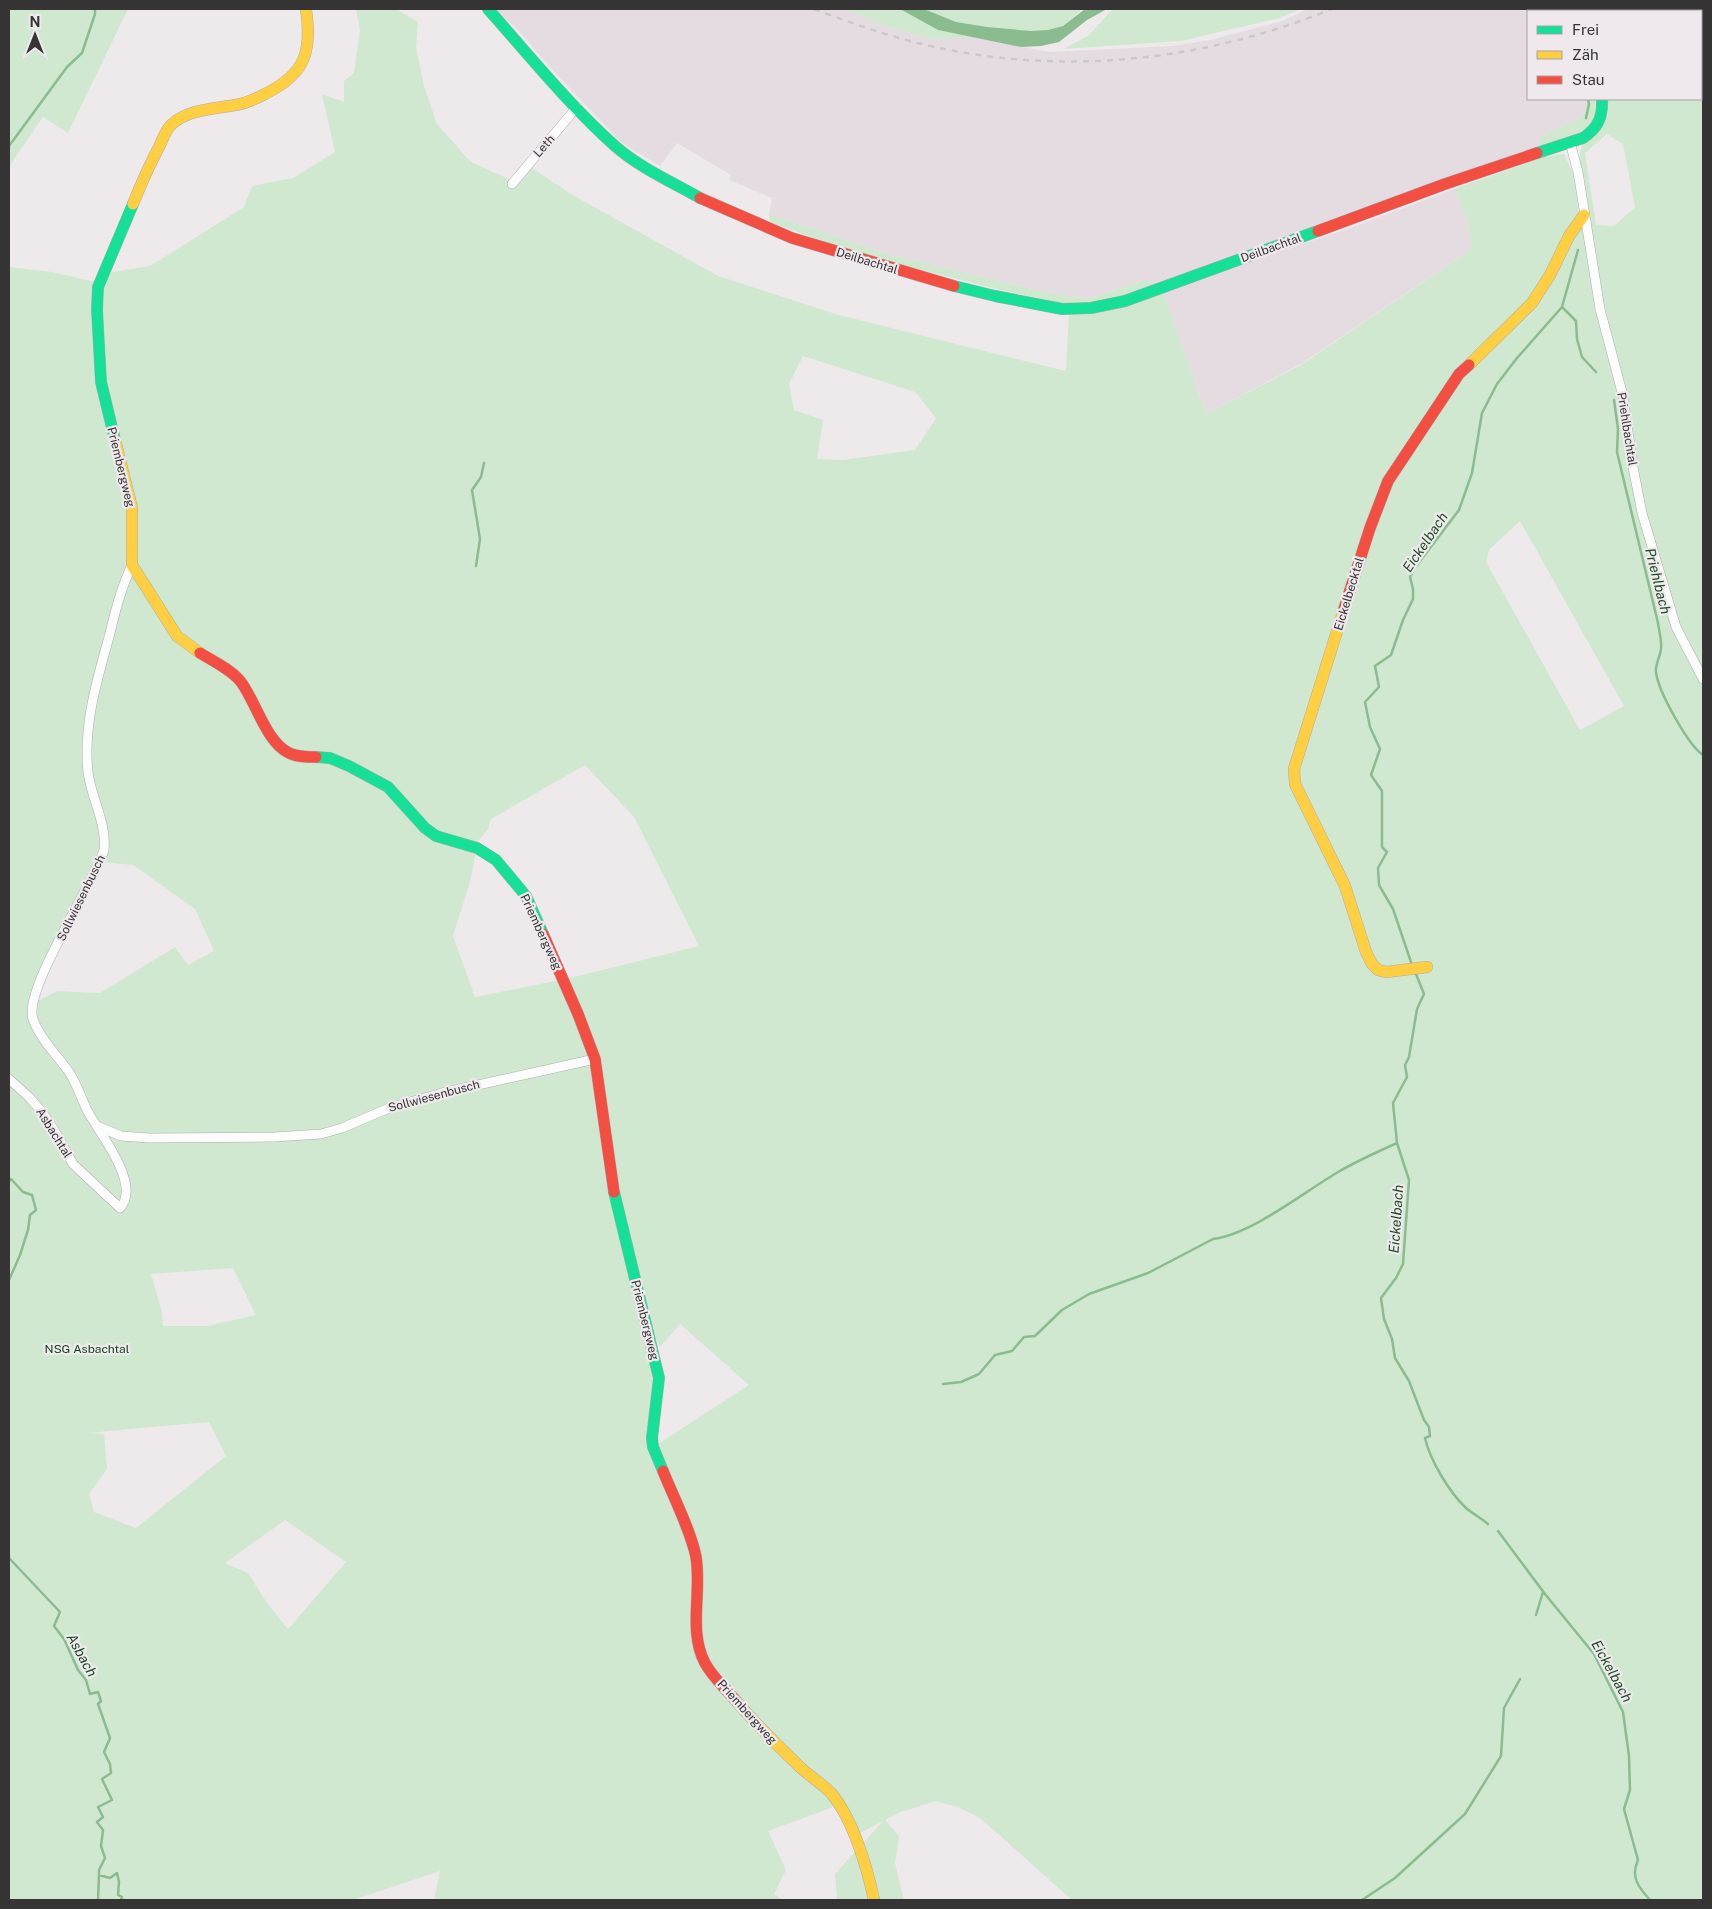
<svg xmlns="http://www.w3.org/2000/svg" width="1712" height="1909" viewBox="0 0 1712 1909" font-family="'Public Sans',sans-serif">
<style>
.built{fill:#e5dce2}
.green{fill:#d0e8d0;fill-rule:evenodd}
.water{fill:#8bbc90}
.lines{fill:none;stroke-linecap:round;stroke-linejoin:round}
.stream{stroke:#8bbc90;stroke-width:2.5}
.street-casing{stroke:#afacad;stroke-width:10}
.fast-casing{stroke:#afacad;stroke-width:12}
.slow-casing{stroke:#afacad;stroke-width:12}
.jam-casing{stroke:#afacad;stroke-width:12}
.street{stroke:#fcfcfc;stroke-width:9}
.fast{stroke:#16e098;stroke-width:11}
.slow{stroke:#ffcf43;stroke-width:11}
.jam{stroke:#f24e42;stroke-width:11}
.rail{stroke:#cac9c9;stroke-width:2.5;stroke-dasharray:6 6;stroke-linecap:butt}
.labels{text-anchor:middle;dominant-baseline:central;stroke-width:4.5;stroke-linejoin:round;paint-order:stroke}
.street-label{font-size:12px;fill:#363435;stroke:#efe9ed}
.park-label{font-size:12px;fill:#0f4319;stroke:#efe9ed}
.water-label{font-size:14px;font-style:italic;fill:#1c4e24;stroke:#efe9ed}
</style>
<rect width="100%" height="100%" fill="#eeeaec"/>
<!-- built -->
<path class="built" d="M495,9H844L889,27L931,39L972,37L1049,52L1172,46L1210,40L1282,21L1308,9H1618L1613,11H1528V99L1588,100L1583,116L1541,137L1542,148L1161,284L1143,280L1089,299L1041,291L888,254L769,214L772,198L729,180L731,175L677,143L660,166L622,143L558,76L518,30Z
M1454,189L1468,222L1472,249L1301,364L1206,414L1163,291L1353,227Z"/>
<!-- green -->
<path class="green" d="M9,9H128L68,133L43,117L12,162L9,170Z
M352,9H396L418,22L416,47L424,86L437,124L471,162L518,183L532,168L571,194L718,276L839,315L1066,371L1069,312H1091L1127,307L1163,291L1206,414L1301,365L1472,249L1468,222L1454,189L1544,157L1564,154L1574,175L1579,214H1587L1579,160L1582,145L1601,125L1608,115V100L1701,99V59L1703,56V1900H1072L980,1818L960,1808L936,1801L901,1812L885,1820L899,1836L895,1863L904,1900H837L835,1874L883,1821L860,1833L842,1802L836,1806L768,1831L786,1870L774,1894L783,1900H434L440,1871L353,1900H9V267L52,272L96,282L112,272L150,266L244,207L252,186L293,178L335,152L322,94L344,102V81L354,73L360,30L356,9ZM1607,134L1623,144L1635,207L1614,226L1596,225L1585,153ZM803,356L915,392L936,418L915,450L842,460L817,459L823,420L794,410L789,384ZM1520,521L1624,706L1580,730L1486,562L1489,550ZM585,765L634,817L699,946L566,979L602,1081L618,1201L648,1324L660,1347L680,1324L749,1385L655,1446L658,1378L602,1149L594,1064L560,980L475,997L453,936L470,882L478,841L488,829L491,819ZM103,862L133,865L195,909L214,951L188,965L175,947L100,993L57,991L34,1003L92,871ZM233,1268L256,1315L207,1326H163L162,1312L151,1274ZM209,1422L226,1456L136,1528L94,1512L89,1494L107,1469L104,1434L87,1433ZM285,1520L346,1562L288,1629L267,1603L248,1573L225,1563Z
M844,9H900L938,30L972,37L931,39L889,27Z
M929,9H1078L1080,11C1075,16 1069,23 1062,26C1041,37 979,28 956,22C946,19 937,15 927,11Z
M1113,9H1300L1280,18L1181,41L1064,49L1089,35Z
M1588,99H1601L1590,132L1542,148L1539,143L1541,137L1583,116Z
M769,214L888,254L1041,291L1089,299L1143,280L1161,284L1124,297L1090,304H1063L993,288L856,253L770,222Z"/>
<!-- water -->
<path class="water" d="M900,9H924L956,22L987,27L1031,31L1048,30L1063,26L1085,9H1107L1087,20L1059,42L1041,46L1021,47L938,30Z"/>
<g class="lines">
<!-- stream -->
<path class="stream" d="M1584,11V9
M1586,118L1589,104L1588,99
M9,146L67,67L82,53L95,14V9
M1562,307L1576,321L1577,339L1582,357L1596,372
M1614,400L1618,429L1617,452L1658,623C1659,631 1662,641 1661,649C1660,657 1655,665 1656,672C1658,691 1688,745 1703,755
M476,566L480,539L472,490L481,477L484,463
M1411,962L1393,909L1379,885L1378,868L1387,852L1382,847V791L1371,775L1380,749L1370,727L1365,702L1379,687L1375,666L1391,655L1403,620L1413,599V589L1410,577L1414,569L1459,510L1472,473L1482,413L1497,384L1517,358L1562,307L1578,250
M1416,974L1424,994L1417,1009L1409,1057L1405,1065L1407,1077L1393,1103L1397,1143L1409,1180L1403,1264L1396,1278L1381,1298L1384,1319L1392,1339L1395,1358L1409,1381L1424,1420L1429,1427L1430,1436L1425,1438C1430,1460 1449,1492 1466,1508C1473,1514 1481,1518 1488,1524
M9,1181L11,1179L23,1192L32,1195L36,1210L30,1215L28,1230L20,1255L9,1280
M943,1384L961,1382L979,1374L995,1355L1012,1351L1024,1337L1035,1336L1062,1310L1089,1294L1148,1273L1213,1239C1252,1234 1304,1192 1338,1172C1357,1161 1377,1152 1397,1143
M1498,1531L1545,1594L1594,1654L1623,1712L1629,1756L1630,1790L1624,1809L1638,1860C1630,1877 1639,1888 1650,1900
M9,1558L60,1612L54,1626L64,1639L78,1670L86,1680L90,1694L98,1692L101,1701L98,1704L110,1738L104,1752L110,1764L111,1773L102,1779L112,1800L98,1807L103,1817L97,1822L103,1830L101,1846L105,1858L99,1870V1875L110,1878L117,1873L119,1882L118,1895L122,1897L121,1900
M1536,1615L1543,1592
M98,1900L99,1875
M1362,1900L1395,1878L1465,1814L1501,1756L1504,1708L1520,1679"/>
<defs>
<path id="street" d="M1570,142L1578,172L1600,309L1623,396L1633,467L1642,513L1676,627L1703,679
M512,184L577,107
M9,1079L29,1097L42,1112L54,1130L73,1164L120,1208C142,1184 99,1133 87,1110C81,1098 77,1084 69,1072C57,1055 40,1039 33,1019C23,990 93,885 104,850C107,823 91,798 88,772C83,726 97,680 109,637C115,612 121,588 132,565
M97,1126L121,1136L149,1138L274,1137L321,1134L342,1128L389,1108L442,1093L595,1059"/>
<path id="fast" d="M488,9C528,54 570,106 615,146C640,168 672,182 700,198
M1537,153L1583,138C1598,128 1603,117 1602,99
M954,286L995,296L1062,309L1091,308L1125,301L1315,232
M115,440L101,382L97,310L98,287L133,204
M316,757L330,758L349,766L388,787L425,828L436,836L477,848L496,860L526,896L543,934
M614,1192L659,1378L652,1438L653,1447L663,1471"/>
<path id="slow" d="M133,204C141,184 150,164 160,145C163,138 166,130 171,125C188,109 214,109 235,105C246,104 257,98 267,93C306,73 312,51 306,9
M1469,365L1532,303L1550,275L1569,236L1584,215
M115,440L132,508V565L177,636L200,653
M1343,612L1294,769L1295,784L1345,886L1366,952L1372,964L1378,970L1386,972L1427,967
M737,1702C757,1725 779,1747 801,1768C811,1777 822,1784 831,1793C853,1819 867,1867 874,1900"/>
<path id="jam" d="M1615,11L1620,9
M700,198L792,238L954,286
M1318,231L1445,184L1537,153
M1343,612L1370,528L1388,481L1459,374L1469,365
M200,653C213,661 232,670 241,682C256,702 266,742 289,753C297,757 307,757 316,757
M543,934L578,1014L595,1059L614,1192
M663,1471C673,1496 691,1531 696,1557C702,1592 688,1631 705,1663C713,1678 726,1689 737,1702"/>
</defs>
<!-- street casing -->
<use href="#street" class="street-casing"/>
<!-- fast casing -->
<use href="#fast" class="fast-casing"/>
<!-- slow casing -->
<use href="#slow" class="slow-casing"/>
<!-- jam casing -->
<use href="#jam" class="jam-casing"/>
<!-- street -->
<use href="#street" class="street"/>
<!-- fast -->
<use href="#fast" class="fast"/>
<!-- slow -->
<use href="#slow" class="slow"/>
<!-- jam -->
<use href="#jam" class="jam"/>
<!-- rail -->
<path class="rail" d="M814,9C851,23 888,36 926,45C1062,77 1204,61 1332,9"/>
</g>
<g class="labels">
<!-- street labels -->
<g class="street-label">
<text transform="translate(544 146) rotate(-48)">Leth</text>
<text transform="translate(1271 248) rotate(-20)">Deilbachtal</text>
<text transform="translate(867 261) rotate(17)">Deilbachtal</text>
<text transform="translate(1627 429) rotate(81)">Priehlbachtal</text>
<text transform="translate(121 467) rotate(76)">Priembergweg</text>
<text transform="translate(1349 594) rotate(-73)">Eickelbecktal</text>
<text transform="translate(81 898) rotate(-64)">Sollwiesenbusch</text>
<text transform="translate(541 932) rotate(65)">Priembergweg</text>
<text transform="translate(434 1096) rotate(-15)">Sollwiesenbusch</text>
<text transform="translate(54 1133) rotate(58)">Asbachtal</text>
<text transform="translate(645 1320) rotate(76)">Priembergweg</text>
<text transform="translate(747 1712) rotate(48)">Priembergweg</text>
</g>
<!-- park labels -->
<g class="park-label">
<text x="87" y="1349">NSG Asbachtal</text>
</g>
<!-- water labels -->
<g class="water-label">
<text transform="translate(1425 542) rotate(-56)">Eickelbach</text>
<text transform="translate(1658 581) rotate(76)">Priehlbach</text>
<text transform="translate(1396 1219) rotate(-86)">Eickelbach</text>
<text transform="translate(82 1655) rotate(61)">Asbach</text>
<text transform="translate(1612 1671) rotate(61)">Eickelbach</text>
</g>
</g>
<!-- border -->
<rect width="1712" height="1909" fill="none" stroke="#363435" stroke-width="20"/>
<!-- legend -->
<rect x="1527" y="10" width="175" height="90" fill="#efe9ed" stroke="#a5a1a3"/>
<rect x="1537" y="26" width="25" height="8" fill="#16e098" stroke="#a5a1a3"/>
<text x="1572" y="35" font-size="15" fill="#363435">Frei</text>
<rect x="1537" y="51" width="25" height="8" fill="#ffcf43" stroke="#a5a1a3"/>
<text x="1572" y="60" font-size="15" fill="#363435">Zäh</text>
<rect x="1537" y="76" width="25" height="8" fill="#f24e42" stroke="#a5a1a3"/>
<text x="1572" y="85" font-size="15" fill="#363435">Stau</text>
<!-- north arrow -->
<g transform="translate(35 35)" stroke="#efe9ed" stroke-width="4" paint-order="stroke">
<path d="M0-4L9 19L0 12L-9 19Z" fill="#363435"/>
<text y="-8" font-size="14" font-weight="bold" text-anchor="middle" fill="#363435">N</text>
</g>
</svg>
